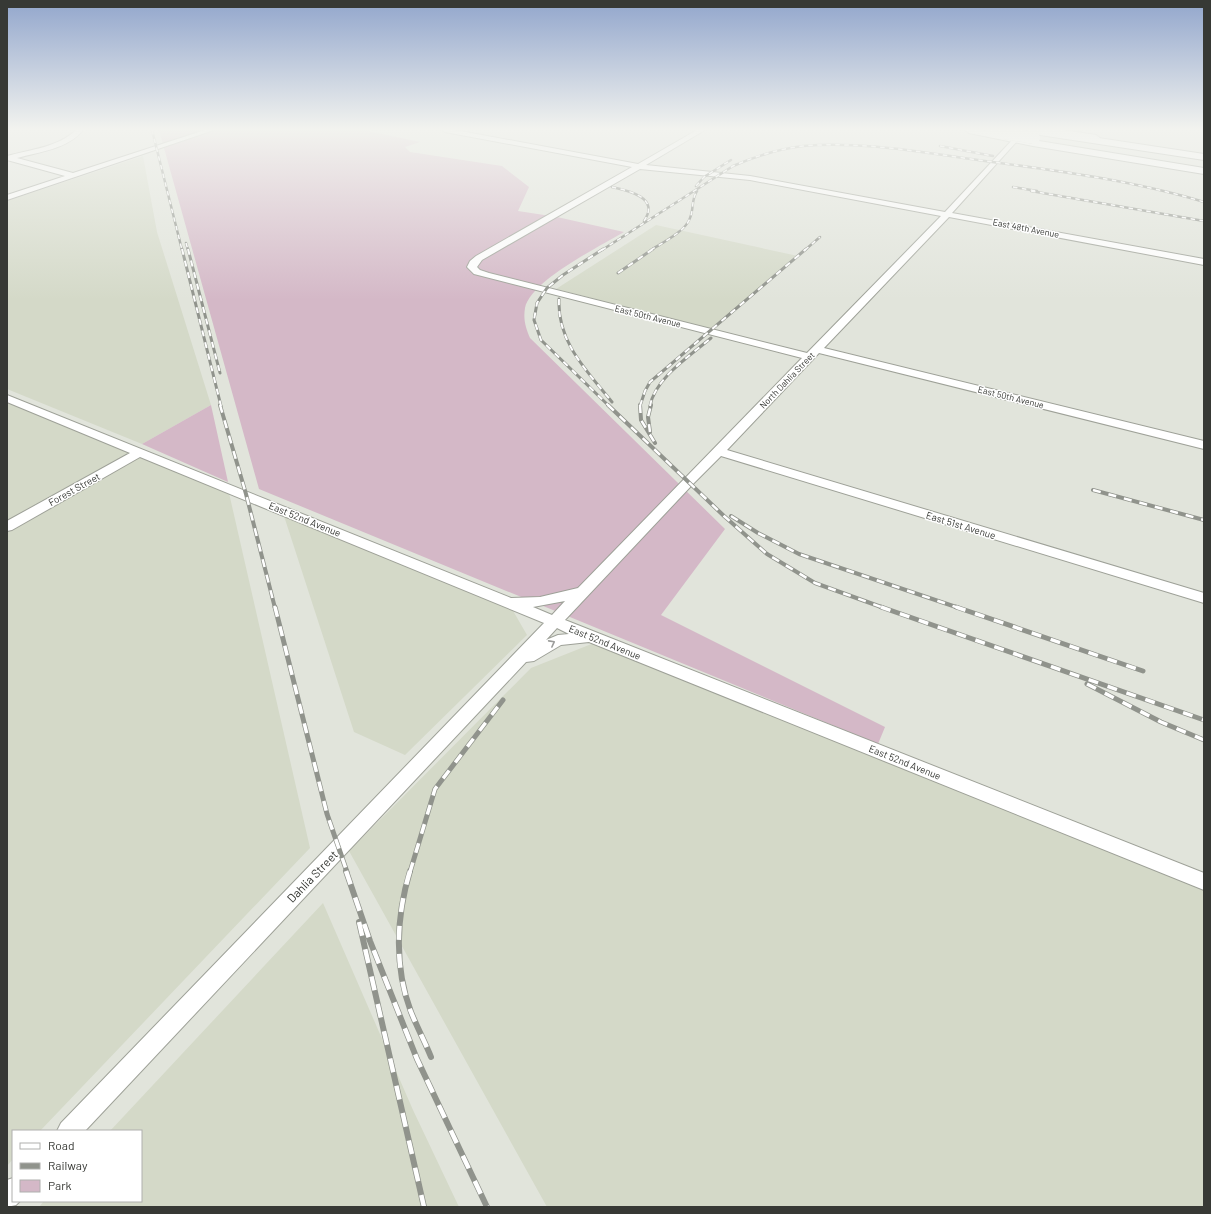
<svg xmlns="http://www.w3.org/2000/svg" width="1211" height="1214" viewBox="0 0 1211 1214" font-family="Barlow,sans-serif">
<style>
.built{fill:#d4d9c8}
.green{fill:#d4b8c7}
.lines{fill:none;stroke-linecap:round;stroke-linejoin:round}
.minor-casing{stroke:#9ea198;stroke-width:2}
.major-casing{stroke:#9ea198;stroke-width:2}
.highway-casing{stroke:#9ea198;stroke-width:2}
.minor{fill:#fff;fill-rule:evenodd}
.major{fill:#fff;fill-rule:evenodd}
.highway{fill:#fff;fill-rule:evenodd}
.rail-far4-casing{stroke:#90938c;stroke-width:2.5}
.rail-far3-casing{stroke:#90938c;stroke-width:3}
.rail-far2-casing{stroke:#90938c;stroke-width:4}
.rail-far1-casing{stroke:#90938c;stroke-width:5}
.rail-casing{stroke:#90938c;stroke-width:6}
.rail-far4{stroke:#fff;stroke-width:1.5;stroke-dasharray:4.5;stroke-linecap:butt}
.rail-far3{stroke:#fff;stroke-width:2;stroke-dasharray:6;stroke-linecap:butt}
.rail-far2{stroke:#fff;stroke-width:2.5;stroke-dasharray:8;stroke-linecap:butt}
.rail-far1{stroke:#fff;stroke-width:3.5;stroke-dasharray:10;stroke-linecap:butt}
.rail{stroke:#fff;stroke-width:4.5;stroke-dasharray:14;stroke-linecap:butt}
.highway-bridge-casing{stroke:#9ea198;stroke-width:12;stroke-linecap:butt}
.highway-bridge{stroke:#fff;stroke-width:12}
.oneway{stroke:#9b9c9a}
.labels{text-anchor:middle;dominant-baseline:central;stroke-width:3;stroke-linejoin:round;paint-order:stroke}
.far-street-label{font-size:9px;fill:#373935;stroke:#fff}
.street-label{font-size:10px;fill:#373935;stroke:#fff}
.near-street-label{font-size:12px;fill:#373935;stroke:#fff}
</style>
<rect width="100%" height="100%" fill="#e1e4db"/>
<!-- built -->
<path class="built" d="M143,156L157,232L211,405L142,444L7,389V201Z
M656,225L798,256L713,329L556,289Z
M7,402L229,493L310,848L40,1131H13V1159L7,1166Z
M284,516L512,609L527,635L405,755L354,732Z
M594,643L1204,890V1207H547L349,851L531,668Z
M323,903L413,1110L459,1207H39L44,1201H141V1131H110Z"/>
<!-- green -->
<path class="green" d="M159,130H363L420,142L405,147L410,152L502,166L529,187L518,211L557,217L624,232C599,247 531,280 525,308C523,320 526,328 530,338L725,529L661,615L885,727L878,744L259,489Z
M211,405L228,482L142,444Z"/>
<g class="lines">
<defs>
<path id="minor" d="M76,130H83C68,149 39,152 17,158L73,173L205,130H214L7,200V195L65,176L7,160V156C29,150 59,147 76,130Z
M442,130H455L638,164L697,130H705L646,165L750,176L945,212L1015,137H1019V139L952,213L1204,259V265L949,217L824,348L1204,441V449L819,353L727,450L1204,593V603L721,456L693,484L565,620L1204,873V890L589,642L561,645L534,661L526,662L85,1131H57L61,1123L544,623L140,457L12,530L7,531V521L130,453L7,402V395L511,598L540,597L578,588L802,358L474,274L467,267L470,261L476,256L632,167L445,132ZM640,169L750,180L941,216L807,353L489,273L480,270L477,267L482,260ZM565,601L552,615L533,607ZM557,628L569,634L558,635L546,640Z
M13,1178V1201H20L16,1205L7,1207V1180Z"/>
<path id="major" d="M965,130H981L1033,140L1204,168V174L1033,146L969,133Z
M1046,130H1064L1096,135L1100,138L1096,141L1050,133Z"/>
<path id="highway" d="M985,130H1004L1009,133L1004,136L986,132Z
M1022,130H1046L1204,154V160L1027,133Z"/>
</defs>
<!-- minor casing -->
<use href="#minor" class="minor-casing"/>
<!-- major casing -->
<use href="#major" class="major-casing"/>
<!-- highway casing -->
<use href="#highway" class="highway-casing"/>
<!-- minor -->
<use href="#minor" class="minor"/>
<!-- major -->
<use href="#major" class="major"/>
<!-- highway -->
<use href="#highway" class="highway"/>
<defs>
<path id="rail-far4" d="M152,130L182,250
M940,146L993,156
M696,186L704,177L731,160
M612,187C630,191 660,198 644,221
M1013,187L1037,191
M1031,191L1204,221
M186,243L188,250
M602,250L733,166C756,156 778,149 803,146C860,141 920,152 978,160C1053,170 1131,180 1204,202
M651,250C662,243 686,231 690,218C694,209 691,200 697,191
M805,250L820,237"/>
<path id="rail-far3" d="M182,249L221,406
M188,249L220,373
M603,249L563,275L547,288L537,303L534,320L541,340L609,406
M618,273L653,249
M559,299C557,342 587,371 612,402
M640,406L645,391L650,382L806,249
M650,406C655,378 691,355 711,338"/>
<path id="rail-far2" d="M220,405L246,494L275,608
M608,405L724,516L767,554L815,583L884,608
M640,405L641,420L655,443
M650,432L648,417L651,405
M1093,490L1204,520
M731,516L758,533L799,554L959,608"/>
<path id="rail-far1" d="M275,607L327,814L347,872
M881,607L1204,720
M956,607L1143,671
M1087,684L1161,722L1204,740
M410,872L435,789L503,700"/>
<path id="rail" d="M346,871L370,941L417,1059L487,1207
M410,871C396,917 394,967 411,1012C417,1027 425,1042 431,1057
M359,922L424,1207"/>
</defs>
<!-- rail-far4 casing -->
<use href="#rail-far4" class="rail-far4-casing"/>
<!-- rail-far3 casing -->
<use href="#rail-far3" class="rail-far3-casing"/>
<!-- rail-far2 casing -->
<use href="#rail-far2" class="rail-far2-casing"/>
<!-- rail-far1 casing -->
<use href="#rail-far1" class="rail-far1-casing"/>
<!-- rail casing -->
<use href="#rail" class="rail-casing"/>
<!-- rail-far4 -->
<use href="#rail-far4" class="rail-far4"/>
<!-- rail-far3 -->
<use href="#rail-far3" class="rail-far3"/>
<!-- rail-far2 -->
<use href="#rail-far2" class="rail-far2"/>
<!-- rail-far1 -->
<use href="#rail-far1" class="rail-far1"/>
<!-- rail -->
<use href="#rail" class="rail"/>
<defs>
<path id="highway-bridge" d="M1004,133L1034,138"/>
</defs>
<!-- highway-bridge casing -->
<use href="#highway-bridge" class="highway-bridge-casing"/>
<!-- highway-bridge -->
<use href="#highway-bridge" class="highway-bridge"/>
</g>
<!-- one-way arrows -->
<defs><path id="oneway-chevron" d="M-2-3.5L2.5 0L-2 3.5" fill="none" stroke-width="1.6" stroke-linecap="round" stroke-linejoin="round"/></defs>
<use class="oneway" href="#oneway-chevron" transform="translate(552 643) rotate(-28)"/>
<!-- sky -->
<linearGradient id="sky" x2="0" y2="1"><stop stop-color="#92a6cc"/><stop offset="0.43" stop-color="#f2f3ef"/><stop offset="1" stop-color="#f2f3ef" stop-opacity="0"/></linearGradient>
<rect width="1211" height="300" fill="url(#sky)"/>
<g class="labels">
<!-- far-street labels -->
<g class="far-street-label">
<text transform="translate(1026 228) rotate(11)">East 48th Avenue</text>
<text transform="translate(648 316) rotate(14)">East 50th Avenue</text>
<text transform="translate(787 380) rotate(-46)">North Dahlia Street</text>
<text transform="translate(1011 397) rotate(14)">East 50th Avenue</text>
</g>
<!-- street labels -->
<g class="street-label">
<text transform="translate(74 489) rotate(-29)">Forest Street</text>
<text transform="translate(305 519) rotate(22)">East 52nd Avenue</text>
<text transform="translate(961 525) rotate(17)">East 51st Avenue</text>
<text transform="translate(605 642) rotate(22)">East 52nd Avenue</text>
<text transform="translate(905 762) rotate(22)">East 52nd Avenue</text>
</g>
<!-- near-street labels -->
<g class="near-street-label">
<text transform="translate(312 876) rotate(-46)">Dahlia Street</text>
</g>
</g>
<!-- border -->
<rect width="1211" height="1214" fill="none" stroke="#373935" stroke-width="16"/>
<!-- legend -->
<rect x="12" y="1130" width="130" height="72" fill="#ffffff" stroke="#afb0ae"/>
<rect x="20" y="1143" width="20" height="6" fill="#ffffff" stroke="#afb0ae"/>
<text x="48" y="1150" font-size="12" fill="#373935">Road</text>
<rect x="20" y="1163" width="20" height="6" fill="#90938c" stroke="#afb0ae"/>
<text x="48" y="1170" font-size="12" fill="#373935">Railway</text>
<rect x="20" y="1180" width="20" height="12" fill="#d4b8c7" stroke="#afb0ae"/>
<text x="48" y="1190" font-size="12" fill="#373935">Park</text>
</svg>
